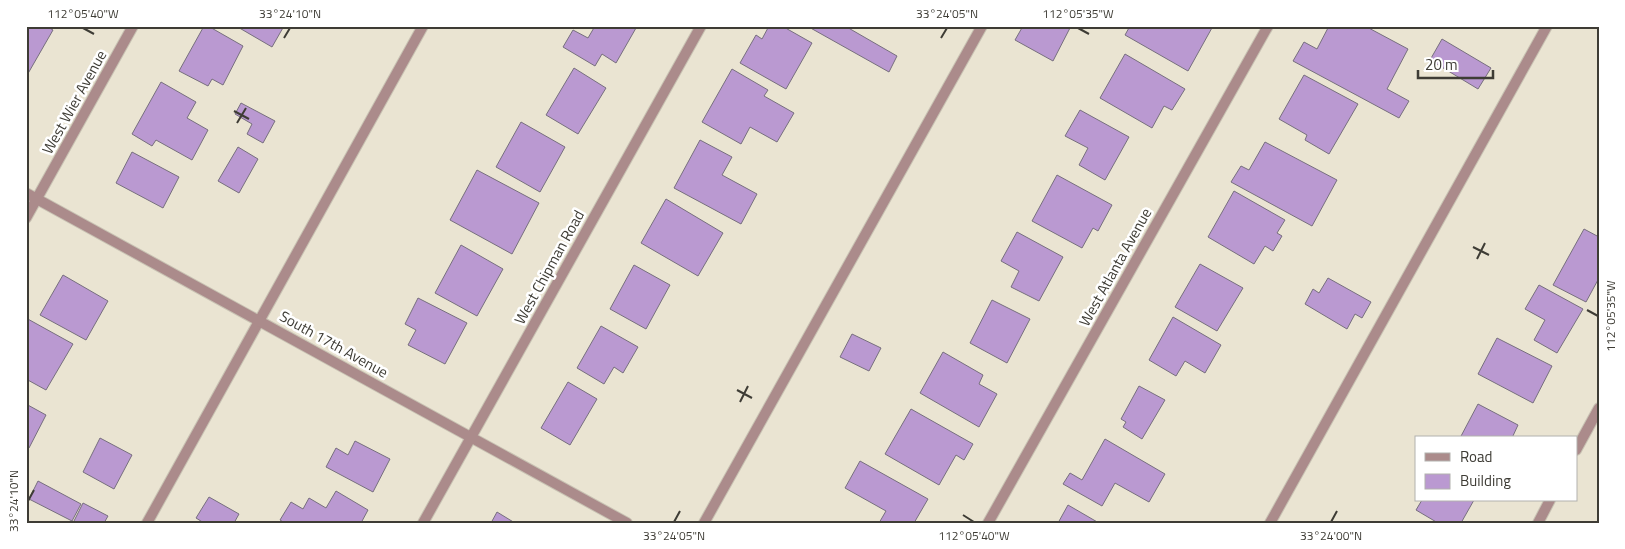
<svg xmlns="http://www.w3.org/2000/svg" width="1625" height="549" viewBox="0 0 1625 549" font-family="'Titillium Web',sans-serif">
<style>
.building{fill:#ba99d1;stroke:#776f7e}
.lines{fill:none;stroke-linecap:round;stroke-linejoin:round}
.service-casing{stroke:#c8c2b3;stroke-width:12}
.minor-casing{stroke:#c8c2b3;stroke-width:12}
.tertiary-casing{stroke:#c8c2b3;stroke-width:12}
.service{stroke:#ab8b8b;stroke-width:10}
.minor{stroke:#ab8b8b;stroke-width:10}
.tertiary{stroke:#ab8b8b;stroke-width:10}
.ticks{fill:none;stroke:#3e3c35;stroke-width:2}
.labels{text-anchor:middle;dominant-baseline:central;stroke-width:5;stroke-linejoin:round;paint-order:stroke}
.street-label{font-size:15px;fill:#3e3c35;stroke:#fff}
.neatline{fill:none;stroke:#3e3c35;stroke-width:2}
.ticks-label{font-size:12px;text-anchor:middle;fill:#3e3c35}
</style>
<rect width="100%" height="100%" fill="#eae4d2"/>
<!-- building -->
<path class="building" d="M26,26H46L53,30L26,77Z
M204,26H208L243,46L223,85L212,79L208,86L179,71Z
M236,26H284L272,47Z
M595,26H633L636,28L616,63L602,54L595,66L563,47L573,30L588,38Z
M769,26H782L812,43L786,89L740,63L756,35L762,39Z
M807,26H845L897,56L889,72Z
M1023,26H1071L1053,61L1015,40Z
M1130,26H1213L1188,71L1125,35Z
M1329,26H1365L1408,49L1387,89L1409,101L1399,118L1293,61L1304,42L1317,49Z
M1442,39L1491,68L1478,89L1430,60Z
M1125,54L1185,89L1172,110L1164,106L1152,128L1100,98Z
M574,68L606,88L578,134L546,115Z
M732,69L768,90L764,96L794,113L777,142L750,127L741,144L702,122Z
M1304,75L1358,104L1329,154L1305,140L1307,135L1279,119Z
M161,82L196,102L187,118L208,130L192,160L156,140L152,146L132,134Z
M241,103L275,121L263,143L247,134L252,124L235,114Z
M1080,110L1129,137L1105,180L1079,165L1088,148L1065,136Z
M521,122L565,147L540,192L496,167Z
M700,140L732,157L722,175L757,194L741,224L674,188Z
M1265,142L1337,180L1312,226L1231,182L1241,166L1249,170Z
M238,147L258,159L239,193L218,181Z
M132,152L179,177L163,208L116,183Z
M477,170L539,203L512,254L450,220Z
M1057,175L1112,205L1098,231L1093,228L1082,248L1032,221Z
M1234,191L1285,220L1277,233L1282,236L1273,251L1265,246L1254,264L1208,237Z
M666,199L723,233L698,276L641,243Z
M1584,229L1599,237V278L1586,302L1553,285Z
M1017,232L1063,257L1039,301L1011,287L1019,271L1001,261Z
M461,245L503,269L477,316L435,293Z
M1200,264L1243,288L1217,331L1175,307Z
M634,265L670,285L646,329L610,309Z
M63,275L108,301L86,340L40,315Z
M1328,278L1371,302L1362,318L1355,314L1347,329L1305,304L1313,289L1319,293Z
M1539,285L1583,309L1557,353L1534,340L1545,320L1525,309Z
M418,298L467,323L445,364L408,345L416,330L405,324Z
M992,300L1030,319L1007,363L970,343Z
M1173,317L1221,345L1205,373L1185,361L1176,376L1149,360Z
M26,318L73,344L46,390L26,379Z
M601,326L638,347L623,373L614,367L604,384L577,368Z
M852,334L881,348L869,371L840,357Z
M1497,338L1552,366L1533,403L1478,374Z
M943,352L983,375L979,384L997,394L979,427L920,393Z
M568,382L597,399L570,445L541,428Z
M1139,386L1165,400L1142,439L1123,427L1126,422L1121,419Z
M26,404L46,415L29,448L26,446Z
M1478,404L1518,425L1512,438H1460Z
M911,409L973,444L964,460L956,455L939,485L885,454Z
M100,438L132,455L114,489L83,472Z
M1105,439L1165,474L1149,502L1115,483L1102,506L1063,484L1070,473L1082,480Z
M355,441L390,459L373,492L326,467L336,448L348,455Z
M860,461L928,499L914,523H879L886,511L845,488Z
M38,481L81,504L72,521L29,499Z
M336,491L368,510L361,523H285L280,520L291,502L303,509L309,498L326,508Z
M209,497L239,514L234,523H204L196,518Z
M1422,500H1474L1461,523H1438L1416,510Z
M83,503L108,516L104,523H73Z
M1068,505L1099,523H1058Z
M497,512L515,523H491Z"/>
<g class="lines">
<defs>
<path id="service" d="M147,523L423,26
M704,523L982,26
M1270,523L1547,26"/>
<path id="minor" d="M26,193L627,523
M26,218L133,26
M423,523L701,26
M988,523L1268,26"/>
<path id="tertiary" d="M1576,450L1599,408
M1538,523L1550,500"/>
</defs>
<!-- service casing -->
<use href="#service" class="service-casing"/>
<!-- minor casing -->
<use href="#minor" class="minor-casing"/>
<!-- tertiary casing -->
<use href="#tertiary" class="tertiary-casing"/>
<!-- service -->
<use href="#service" class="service"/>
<!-- minor -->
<use href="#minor" class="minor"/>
<!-- tertiary -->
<use href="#tertiary" class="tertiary"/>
</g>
<!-- ticks -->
<path class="ticks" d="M83,28L94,34M1078,28L1089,34M284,38L290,28M941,38L947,28M234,111L249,119M237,123L246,108M1473,247L1489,255M1477,259L1485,243M1587,310L1598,316M737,390L752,398M740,402L748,386M28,501L34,490M963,515L974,522M674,522L680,511M1331,522L1337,511"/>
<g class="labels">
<!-- street labels -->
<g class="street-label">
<text transform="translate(74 102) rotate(-61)">West Wier Avenue</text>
<text transform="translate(549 267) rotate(-61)">West Chipman Road</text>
<text transform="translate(1115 267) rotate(-61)">West Atlanta Avenue</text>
<text transform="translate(334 344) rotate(29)">South 17th Avenue</text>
</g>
</g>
<!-- border -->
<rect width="1625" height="549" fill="none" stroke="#ffffff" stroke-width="55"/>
<!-- legend -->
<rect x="1415" y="436" width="162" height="65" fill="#ffffff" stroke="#b2b1ae"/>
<rect x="1425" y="453" width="25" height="8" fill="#ab8b8b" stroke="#b2b1ae"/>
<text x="1460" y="462" font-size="15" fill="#3e3c35">Road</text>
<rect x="1425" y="474" width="25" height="15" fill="#ba99d1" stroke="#b2b1ae"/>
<text x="1460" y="486" font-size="15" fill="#3e3c35">Building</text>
<!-- scale -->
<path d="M1418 70v8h75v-8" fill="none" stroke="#3e3c35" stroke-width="2.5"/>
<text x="1425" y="70" font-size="15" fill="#3e3c35" stroke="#ffffff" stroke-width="4" paint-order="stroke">20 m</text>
<rect x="28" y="28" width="1570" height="494" class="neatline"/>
<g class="ticks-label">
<text x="83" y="18">112°05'40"W</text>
<text x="290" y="18">33°24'10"N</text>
<text x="947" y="18">33°24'05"N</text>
<text x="1078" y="18">112°05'35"W</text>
<text transform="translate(1611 316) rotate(-90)" y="4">112°05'35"W</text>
<text transform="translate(14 501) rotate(-90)" y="4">33°24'10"N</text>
<text x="674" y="540">33°24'05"N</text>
<text x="974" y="540">112°05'40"W</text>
<text x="1331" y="540">33°24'00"N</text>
</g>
</svg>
